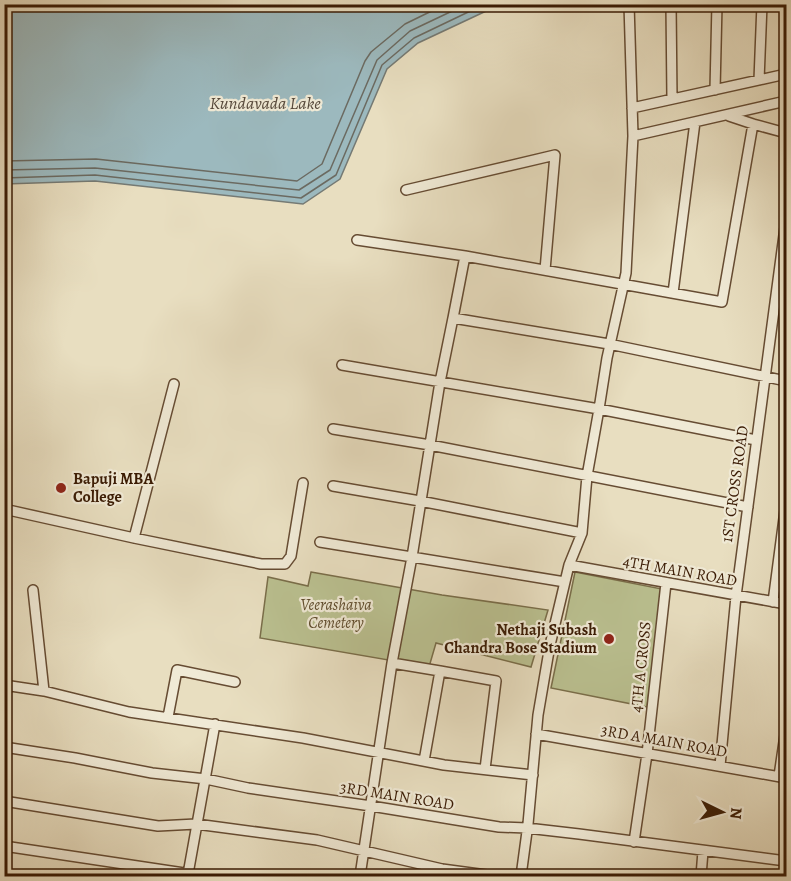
<svg xmlns="http://www.w3.org/2000/svg" width="791" height="881" viewBox="0 0 791 881" font-family="Alegreya,serif">
<style>
.green{fill:#bac090;stroke:#7a6e4a;stroke-width:1.5}
.water{fill:#9cb9be;stroke:#757a74;stroke-width:1.5}
.lines{fill:none;stroke-linecap:round;stroke-linejoin:round}
.shore{stroke:#6b6a61;stroke-width:1.5}
.minor-casing{stroke:#664c33;stroke-width:12}
.minor{stroke:#f0ead6;stroke-width:9}
.poi-dot{fill:#8f2418;stroke:#f0ead6;stroke-width:2}
.labels{text-anchor:middle;dominant-baseline:central;stroke-width:4.5;stroke-linejoin:round;paint-order:stroke}
.poi-label{font-size:16px;font-weight:bold;fill:#3a1b04;stroke:#f0ead6;text-anchor:start}
.street-label{font-size:16px;fill:#3a1b04;stroke:#f0ead6}
.park-label{font-size:16px;font-style:italic;fill:#604d2e;stroke:#f0ead6}
.water-label{font-size:18px;font-style:italic;fill:#574a3c;stroke:#f0ead6}
</style>
<rect width="100%" height="100%" fill="#e8dec0"/>
<filter id="stains"><feTurbulence type="fractalNoise" baseFrequency=".00333" numOctaves="4"/><feColorMatrix values="0 0 0 0 .2 0 0 0 0 .09 0 0 0 0 .02 0 0 0 .5 -.17"/></filter>
<radialGradient id="worn" r=".72"><stop offset=".6" stop-color="#630" stop-opacity="0"/><stop offset="1" stop-color="#630" stop-opacity=".3"/></radialGradient>
<!-- green -->
<path class="green" d="M311,572L442,595L548,610L531,667L436,643L429,667L260,638L268,577L308,586Z
M575,572L662,589L647,707L551,688Z"/>
<!-- water -->
<path class="water" d="M4,5L5,4L499,5L418,43L387,69L340,179L303,204L95,181L5,184Z"/>
<g class="lines">
<!-- shore -->
<path class="shore" d="M4,161L96,159L297,181L322,164L365,61L371,52L405,24L446,4
M4,170L95,168L299,190L330,170L377,60L410,31L467,4
M4,178L95,175L301,198L336,175L382,65L414,38L485,4"/>
<defs>
<path id="minor" d="M671,4L672,99
M759,80L762,4
M715,90L717,4
M632,108L786,74
M729,116L753,124L786,133
M753,124L722,302L465,256L453,318L609,344L786,381
M633,136L786,101
M406,190L555,155L545,270
M357,240L465,256
M673,293L695,122
M342,365L599,409L756,440
M333,429L430,445L748,507
M333,486L420,501L582,533
M4,509L134,538L261,564H285L291,556L303,483
M134,538L174,384
M320,542L565,582
M569,565L786,604
M33,590L44,691
M773,602L786,503
M392,663L412,557L440,382L453,318
M4,685L44,691L129,712L303,738L444,765L533,775
M168,717L177,670L235,682
M536,734L786,778
M4,747L75,758L152,773L206,779L248,788L371,806L499,827L527,828L579,834L786,861
M424,761L440,671L496,681L485,769
M720,766L736,596L786,220
M779,776L786,728
M4,801L158,826L196,824L317,840L442,869L494,876
M634,842L647,754L666,583
M4,846L204,876
M188,874L215,724
M360,876L392,663L440,671
M521,876L528,824L538,715L550,645L569,565L582,533L587,476L599,409L607,358L626,273L633,136L629,4
M701,876L703,851"/>
</defs>
<!-- minor casing -->
<use href="#minor" class="minor-casing"/>
<!-- minor -->
<use href="#minor" class="minor"/>
</g>
<!-- markers -->
<g class="poi-dot">
<circle cx="61" cy="488" r="6"/>
<circle cx="609" cy="639" r="6"/>
</g>
<g class="labels">
<!-- poi labels -->
<g class="poi-label">
<text x="73" y="479">Bapuji MBA<tspan x="73" dy="18">College</tspan></text>
<text x="597" y="630" text-anchor="end">Nethaji Subash<tspan x="597" dy="18">Chandra Bose Stadium</tspan></text>
</g>
<!-- street labels -->
<g class="street-label">
<text transform="translate(735 484) rotate(-82)">1ST CROSS ROAD</text>
<text transform="translate(680 571) rotate(10)">4TH MAIN ROAD</text>
<text transform="translate(641 667) rotate(-84)">4TH A CROSS</text>
<text transform="translate(664 741) rotate(10)">3RD A MAIN ROAD</text>
<text transform="translate(397 796) rotate(9)">3RD MAIN ROAD</text>
</g>
<!-- park labels -->
<g class="park-label">
<text x="336" y="605">Veerashaiva<tspan x="336" dy="18">Cemetery</tspan></text>
</g>
<!-- water labels -->
<g class="water-label">
<text x="265" y="103">Kundavada Lake</text>
</g>
</g>
<!-- margin -->
<rect width="791" height="881" fill="none" stroke="#e8dec0" stroke-width="24"/>
<rect x="6" y="6" width="779" height="869" fill="none" stroke="#3a1b04" stroke-width="3"/>
<rect x="12" y="12" width="767" height="857" fill="none" stroke="#3a1b04" stroke-width="1.5"/>
<!-- north arrow -->
<g transform="translate(722 812) rotate(95)" stroke="#f0ead6" stroke-width="4.5" paint-order="stroke">
<path d="M0-4.5L10 22L0 15L-10 22Z" fill="#3a1b04"/>
<text y="-9" font-size="16" font-weight="bold" text-anchor="middle" fill="#3a1b04">N</text>
</g>
<rect width="100%" height="100%" filter="url(#stains)"/>
<rect width="100%" height="100%" fill="url(#worn)"/>
</svg>
